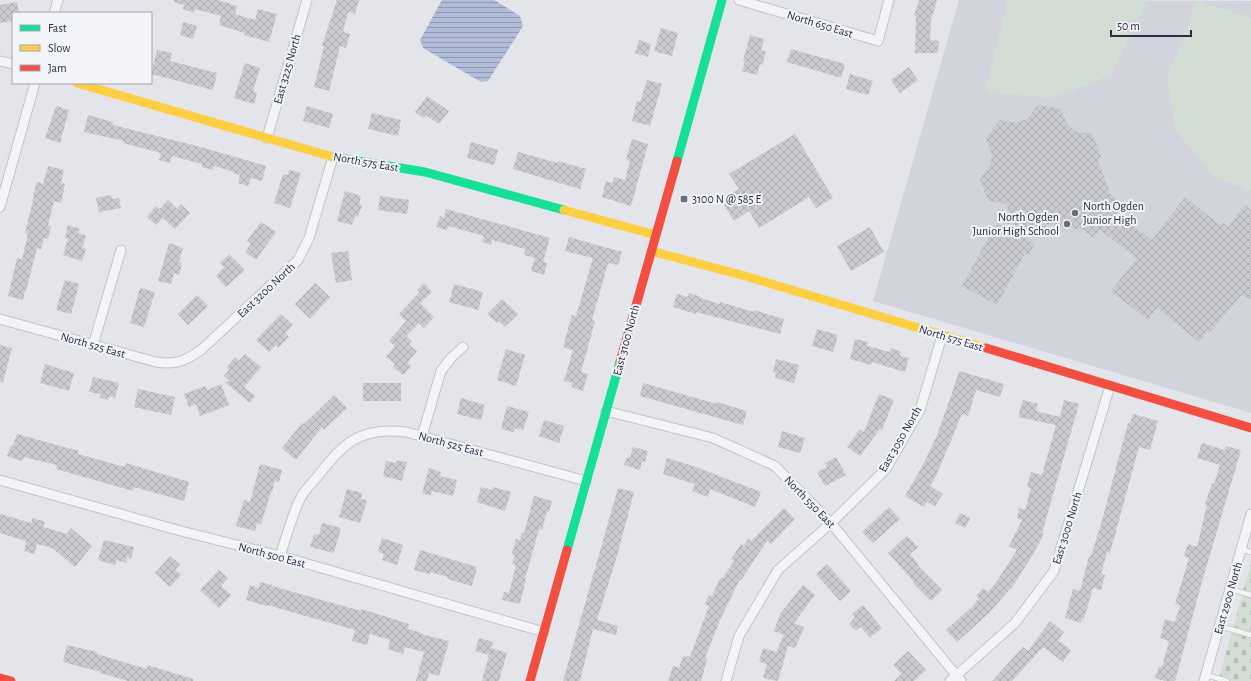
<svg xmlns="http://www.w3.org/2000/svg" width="1251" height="681" viewBox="0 0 1251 681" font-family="'Alegreya Sans',sans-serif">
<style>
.built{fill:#d2d4dd}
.cemetery{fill:url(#cemetery-stones)}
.pitch{fill:#d2ddd4}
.water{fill:url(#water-rules)}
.building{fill:url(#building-cross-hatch)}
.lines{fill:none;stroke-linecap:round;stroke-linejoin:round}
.lane-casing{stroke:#c2c3c8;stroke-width:6}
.street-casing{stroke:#c2c3c8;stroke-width:11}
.lane{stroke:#f4f4f6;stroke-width:4.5}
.street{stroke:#f4f4f6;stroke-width:9}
.fast{stroke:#16e098;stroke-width:9}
.slow{stroke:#ffcf43;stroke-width:9}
.jam{stroke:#f24e42;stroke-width:9}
.poi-dot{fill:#6a6e7f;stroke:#f2f4f9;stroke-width:1.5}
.labels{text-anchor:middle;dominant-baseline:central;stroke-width:4;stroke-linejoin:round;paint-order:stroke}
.street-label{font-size:12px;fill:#282e46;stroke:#f2f4f9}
.poi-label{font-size:12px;fill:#282e46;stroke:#f2f4f9;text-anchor:start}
</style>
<defs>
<pattern id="cemetery-stones" width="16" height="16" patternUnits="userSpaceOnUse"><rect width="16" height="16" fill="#d2ddd4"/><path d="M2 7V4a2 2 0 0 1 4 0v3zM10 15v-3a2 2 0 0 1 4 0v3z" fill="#b4beb7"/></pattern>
<pattern id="water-rules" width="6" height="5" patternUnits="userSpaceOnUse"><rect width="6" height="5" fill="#b0bcd8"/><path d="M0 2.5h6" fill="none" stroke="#8f99b1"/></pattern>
<pattern id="building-cross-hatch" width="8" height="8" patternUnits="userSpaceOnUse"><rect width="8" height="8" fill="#cacbd1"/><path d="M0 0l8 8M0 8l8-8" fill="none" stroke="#aeafb5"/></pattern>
</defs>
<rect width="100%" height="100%" fill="#e4e5ea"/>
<!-- built -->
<path class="built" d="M959,0L1251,1V413L873,301Z"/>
<!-- cemetery -->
<path class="cemetery" d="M1251,564V681H1218Z"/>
<!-- pitch -->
<path class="pitch" d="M1008,0H1143L1147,1L1111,76L1052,98L985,92Z
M1197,1L1251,18V191L1214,177L1176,131L1167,78Z"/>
<!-- water -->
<path class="water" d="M442,0H494L520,16L523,26L488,81L481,82L423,48L420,40Z"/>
<!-- building -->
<path class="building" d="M174,0H218L237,6L235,14L255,20L258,9L277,14L269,42L244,35L245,33L219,25L221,16L195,9L194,13L183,9L184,5L174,2Z
M337,0H359L355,14L348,12L343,32L350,34L346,48L340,46L329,91L314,87L324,46H322Z
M919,0H937L931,21L930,40L939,41L938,53H915L916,17L914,16Z
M17,2L19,13H13V21L0,23V5Z
M183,22L197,26L193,39L180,35Z
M661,28L678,33L672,56L654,51Z
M750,35L764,39L761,50L766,52L762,65L760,64L757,75L742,71L745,62L743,61Z
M639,40L651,44L648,57L635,53Z
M791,49L845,64L841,78L787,62Z
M157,50L172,53L170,61L217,73L213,90L151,74Z
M245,63L260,68L253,91L257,93L254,104L234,98Z
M909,67L918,80L900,93L891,80Z
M850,74L873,81L868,95L846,89Z
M647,80L662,84L650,126L632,121L637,101L640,102Z
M427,96L449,111L439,124L426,115L424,118L415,112Z
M1038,105L1061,109L1067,124L1076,132L1093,134L1101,156L1098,161L1111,195L1122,203L1115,212L1152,240L1185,197L1220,225L1223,223L1228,227L1245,205L1251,210V299L1241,295L1210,333L1207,331L1199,342L1157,308L1148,320L1111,291L1137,258L1100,230L1094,238L1083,230L1047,224L1044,230L1003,223L1009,212L1006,204L988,201L980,179L990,166L992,154L986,138L1000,120L1016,123L1027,119Z
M56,106L69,110L60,143L45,138Z
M307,106L333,114L329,128L303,121Z
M372,113L401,120L398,136L368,129Z
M88,115L113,122V125L201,147L266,166L262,181L251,178L248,186L238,183L240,175L234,173V172L214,166L213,170L202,167V164L172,156L170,163L159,160L161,153L123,143L124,141L84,132Z
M795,134L833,198L816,208L809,197L759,228L749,211L734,221L721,200L739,189L729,174Z
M632,139L648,144L631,206L602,197L606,181L612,183L614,177L625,180L630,161L626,160Z
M471,142L498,150L494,165L467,158Z
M518,152L558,163V161L586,169L580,189L513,169Z
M48,166L64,170L61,183L65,184L61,203L54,201L48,226H51L48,239L44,238L41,249L37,248L26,291L25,290L23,300L8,296L17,258L22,260L28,234L25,233L34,196H33L37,182L43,184Z
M289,170L301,173L290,208L274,203L283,174L288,175Z
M345,191L361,196L359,204L362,205L358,217L355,216L352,225L337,221Z
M111,195L112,199L119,198L121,208L99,212L96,198Z
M380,196L409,200L407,214L378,210Z
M168,200L177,209L181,204L190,213L175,229L163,218L156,225L147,217L156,206L160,209Z
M446,209L550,238L543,262L547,263L544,275L531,271L535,258L524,255L525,249L492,240L491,245L482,242L484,236L448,226L447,230L436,227L440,216L444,218Z
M261,222L276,232L256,260L245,252L251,244L247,241Z
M996,223L1035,243L1029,255L1025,253L997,305L962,286Z
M68,225L80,229L78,233L86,236L82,248L86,249L82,261L63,255L68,239L65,238Z
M870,227L884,252L851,271L837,246Z
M569,237L622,252L618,265L608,263L592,320L595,321L581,372L588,374L583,391L571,387L572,383L564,381L573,350L563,347L572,315L576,316L593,258L565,251Z
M169,243L183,248L179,262L182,263L179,275L174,273L171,284L158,281Z
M348,251L352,280L336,283L331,253Z
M229,254L245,270L226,287L216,276L224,267L220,263Z
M65,280L79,284L71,314L56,310Z
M315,283L330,297L310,319L295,304Z
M424,283L432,292L420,303L434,317L424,328L419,323L406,336L412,341L409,345L417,351L407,363L411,366L403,375L393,367L395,364L386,357L395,346L389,341L406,321L399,314L420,292L417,290Z
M454,284L483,292L478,310L449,302Z
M140,288L155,292L144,327L130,323Z
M689,293L701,297L700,298L720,304V302L754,312V310L784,319L780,334L696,312V314L673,307L677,294L688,297Z
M197,295L208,306L188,325L178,314Z
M502,299L518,314L505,327L499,321L497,323L487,314Z
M281,314L293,325L285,333L289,337L278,348L276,345L269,352L256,340Z
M817,329L838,335L833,352L812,346Z
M855,339L868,342L867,346L890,352L891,348L901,352L900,356L909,358L905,372L872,362L871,365L850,359Z
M0,345L12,348L3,382H0Z
M506,349L525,355L516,386L497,380Z
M245,354L261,367L244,387L255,396L250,403L225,382L230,381L224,376L229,370L227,367L235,357L239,361Z
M776,359L799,365L794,383L775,378L776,373L773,372Z
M45,364L74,373L69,391L40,383Z
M959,371L1004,384L1000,397L976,390L968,416L962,414L936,476L930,486L943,494L935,506L927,502L924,507L905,496L923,465L937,435L952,393Z
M93,377L119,383L115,398L109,396L108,400L100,398L101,394L89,392Z
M363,383H401V401H363Z
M643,383L717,404V402L747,411L743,425L640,396Z
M221,384L229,405L200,416L196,404L189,407L184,394L205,386L207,390Z
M138,389L175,397L171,415L134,407Z
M879,394L894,400L882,430L880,429L860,456L847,447L860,429L864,432Z
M334,395L347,408L324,430L322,427L296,460L282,448L302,423L304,424Z
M461,398L485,405L481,420L457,414Z
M1023,400L1038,404L1036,411L1060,417L1064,400L1079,404L1042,533L1044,534L1032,556L1011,589H1010L988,614L957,642L946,630L973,606L979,598L976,596L983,588L988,592L997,581L1017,550L1009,546L1022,520L1017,518L1019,508L1025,510L1031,488L1027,487L1031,472L1042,475L1056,425L1018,417Z
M507,406L529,412L523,430L515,428L513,432L501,429Z
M1133,414L1158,421L1150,450L1139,447L1110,553L1107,552L1101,574L1105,575L1101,590L1093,588L1084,619L1082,618L1081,623L1065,618L1073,589L1080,591L1089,556H1091L1101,524L1128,423L1130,424Z
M544,420L564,426L559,443L539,436Z
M782,431L805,438L800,453L778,447Z
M17,434L79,451L78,454L125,467L126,463L189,482L184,501L134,487L133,491L56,469L57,465L36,460L24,457L22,461L7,456L11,445L13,446Z
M1202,443L1225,450L1226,446L1241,450L1203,578L1175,681H1165L1155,678L1159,666L1162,667L1169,641L1160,638L1165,619L1175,622L1180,605L1175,604L1189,558L1184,556L1188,544L1197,547L1207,505L1205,504L1212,483L1214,484L1220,465L1197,458Z
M633,447L648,451L645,462L642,461L640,470L624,465L627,457L630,458Z
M836,457L846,475L825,486L817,472L827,467L825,463Z
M667,458L696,467L761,492L755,507L710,489L708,497L692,491L695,484L663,474Z
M397,460L407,462L402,481L383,476L386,461L396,463Z
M260,464L282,470L279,482L275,481L272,492H271L261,524L257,523L255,531L236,526L244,500L250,502Z
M429,468L441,472L440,476L457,480L453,496L432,491L431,496L422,493Z
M481,487L492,490L493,487L511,492L505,511L477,502Z
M618,488L634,492L617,556L597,620L618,626L616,635L593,629L580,681H563Z
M347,489L362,493L361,499L367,500L360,523L339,517Z
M534,496L552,501L549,512L547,511L542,530L539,529L525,579H526L520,604L502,600L504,592L509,593L516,565L512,564L515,555L512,554L516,539L520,540L522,533H524Z
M889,507L900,519L873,543L862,532Z
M784,508L795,519L771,544L767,541L741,580L740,579L720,620L705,658L707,659L701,681H668L673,666L679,668L683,656L689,657L691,654L709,606L705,604L709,595L712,596L720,578L722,579L734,561L731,559L741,544L744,546L748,539L751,541Z
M960,513L970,518L965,528L955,523Z
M0,514L31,523L33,518L45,522L43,527L67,534L71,528L92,546L75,567L52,548L37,544L34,554L24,551L26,541L0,533Z
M322,523L341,528L334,553L310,547L314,534L319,535Z
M907,536L918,547L910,554L919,565L918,566L942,590L931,601L913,583L914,582L888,553Z
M382,538L403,545L397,565L382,560L384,554L378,552Z
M104,540L134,547L131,559L127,557L126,563L117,560L115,565L98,560Z
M420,550L477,567L472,586L447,579L448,577L430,572V574L414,570Z
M170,556L180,564L175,570L181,575L170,587L155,573Z
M827,564L851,591L840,601L816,574Z
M219,570L228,578L221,586L231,595L219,608L200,590Z
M260,582L272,585V586L361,611V609L384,616L409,624L408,629L422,633L421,634L449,641L439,676L429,673L427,681H416L424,652L405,647L403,654L388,649L390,640L370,634L367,645L352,641L355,630L267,605L266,606L246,600L250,585L259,588Z
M803,585L815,595L794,623L804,627L795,648L788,646L778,681L763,678L767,664L759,662L763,648L776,652L784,635L774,631L780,614Z
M863,605L882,628L870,638L861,627L856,631L849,624L855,617L852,614Z
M1050,621L1064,632L1058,640L1071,650L1063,662L1043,647L1012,681H992L1023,647L1028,651Z
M479,638L493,642L491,648L507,653L499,681H482L489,655L475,651Z
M67,645L97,652V654L147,669L148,665L193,679V681H128L100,673L101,672L63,662Z
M908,651L926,670L914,681H894L902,674L893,665Z"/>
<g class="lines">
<defs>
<path id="lane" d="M1241,549L1251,552
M1230,589L1251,595
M1220,626L1251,635
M1206,675L1227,681"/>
<path id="street" d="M739,0L878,41L889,0
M54,13L58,0
M0,61L13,64
M267,138L307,0
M0,207L35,83
M0,319L156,362C176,365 185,361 201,350L298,260L309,238L333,157
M93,345L121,250
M606,411L713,438L775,466L831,523L961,681
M422,436L441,371L451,358L463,347
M0,480L177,530L280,556L544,632
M280,556C286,538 291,519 299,501C302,493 311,484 317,477C343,443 361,426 406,432L586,481
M726,681L739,636L778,570L831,523L886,469L920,410L942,336
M950,681L1015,623L1054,571L1110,386
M1204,681L1251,514"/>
</defs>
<!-- lane casing -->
<use href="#lane" class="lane-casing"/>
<!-- street casing -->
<use href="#street" class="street-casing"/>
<!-- lane -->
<use href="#lane" class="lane"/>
<!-- street -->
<use href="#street" class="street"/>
<!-- fast -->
<path class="fast" d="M333,157L425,172L564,210
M677,161L722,0
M567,550L620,362"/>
<!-- slow -->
<path class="slow" d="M77,83L333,157
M564,210L656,235
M651,251L745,276L986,348"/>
<!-- jam -->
<path class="jam" d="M986,348L1251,428
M620,362L677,161
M0,678L11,681
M530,681L567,550"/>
</g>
<!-- markers -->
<g class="poi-dot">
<rect x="680" y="195" width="8" height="8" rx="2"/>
<circle cx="1075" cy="213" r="4"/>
<circle cx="1067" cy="224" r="4"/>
</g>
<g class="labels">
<!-- street labels -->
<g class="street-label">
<text transform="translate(820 24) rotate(17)">North 650 East</text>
<text transform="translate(287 69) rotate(-74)">East 3225 North</text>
<text transform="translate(366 162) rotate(10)">North 575 East</text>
<text transform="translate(266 290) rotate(-43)">East 3200 North</text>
<text transform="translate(951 338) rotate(17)">North 575 East</text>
<text transform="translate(626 340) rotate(-75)">East 3100 North</text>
<text transform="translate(93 345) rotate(16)">North 525 East</text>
<text transform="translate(900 439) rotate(-60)">East 3050 North</text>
<text transform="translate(451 444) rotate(15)">North 525 East</text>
<text transform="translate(810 502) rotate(46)">North 550 East</text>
<text transform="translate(1067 528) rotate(-73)">East 3000 North</text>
<text transform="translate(272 555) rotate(15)">North 500 East</text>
<text transform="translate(1228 598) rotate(-74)">East 2900 North</text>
</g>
<!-- poi labels -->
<g class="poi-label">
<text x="692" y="199">3100 N @ 585 E</text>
<text x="1083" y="206">North Ogden<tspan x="1083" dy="14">Junior High</tspan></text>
<text x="1059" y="217" text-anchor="end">North Ogden<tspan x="1059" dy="14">Junior High School</tspan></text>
</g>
</g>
<!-- legend -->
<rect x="12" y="12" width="140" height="72" fill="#f2f4f9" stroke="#a1a5b1"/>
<rect x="20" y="25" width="20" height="6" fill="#16e098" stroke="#a1a5b1"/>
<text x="48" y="32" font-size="12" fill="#282e46">Fast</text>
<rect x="20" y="45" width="20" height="6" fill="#ffcf43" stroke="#a1a5b1"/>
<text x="48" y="52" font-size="12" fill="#282e46">Slow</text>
<rect x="20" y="65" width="20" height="6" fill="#f24e42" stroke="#a1a5b1"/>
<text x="48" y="72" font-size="12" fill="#282e46">Jam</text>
<!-- scale -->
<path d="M1111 30v6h80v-6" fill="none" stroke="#282e46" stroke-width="2"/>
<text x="1117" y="30" font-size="12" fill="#282e46" stroke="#f2f4f9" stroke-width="3" paint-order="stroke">50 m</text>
</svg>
